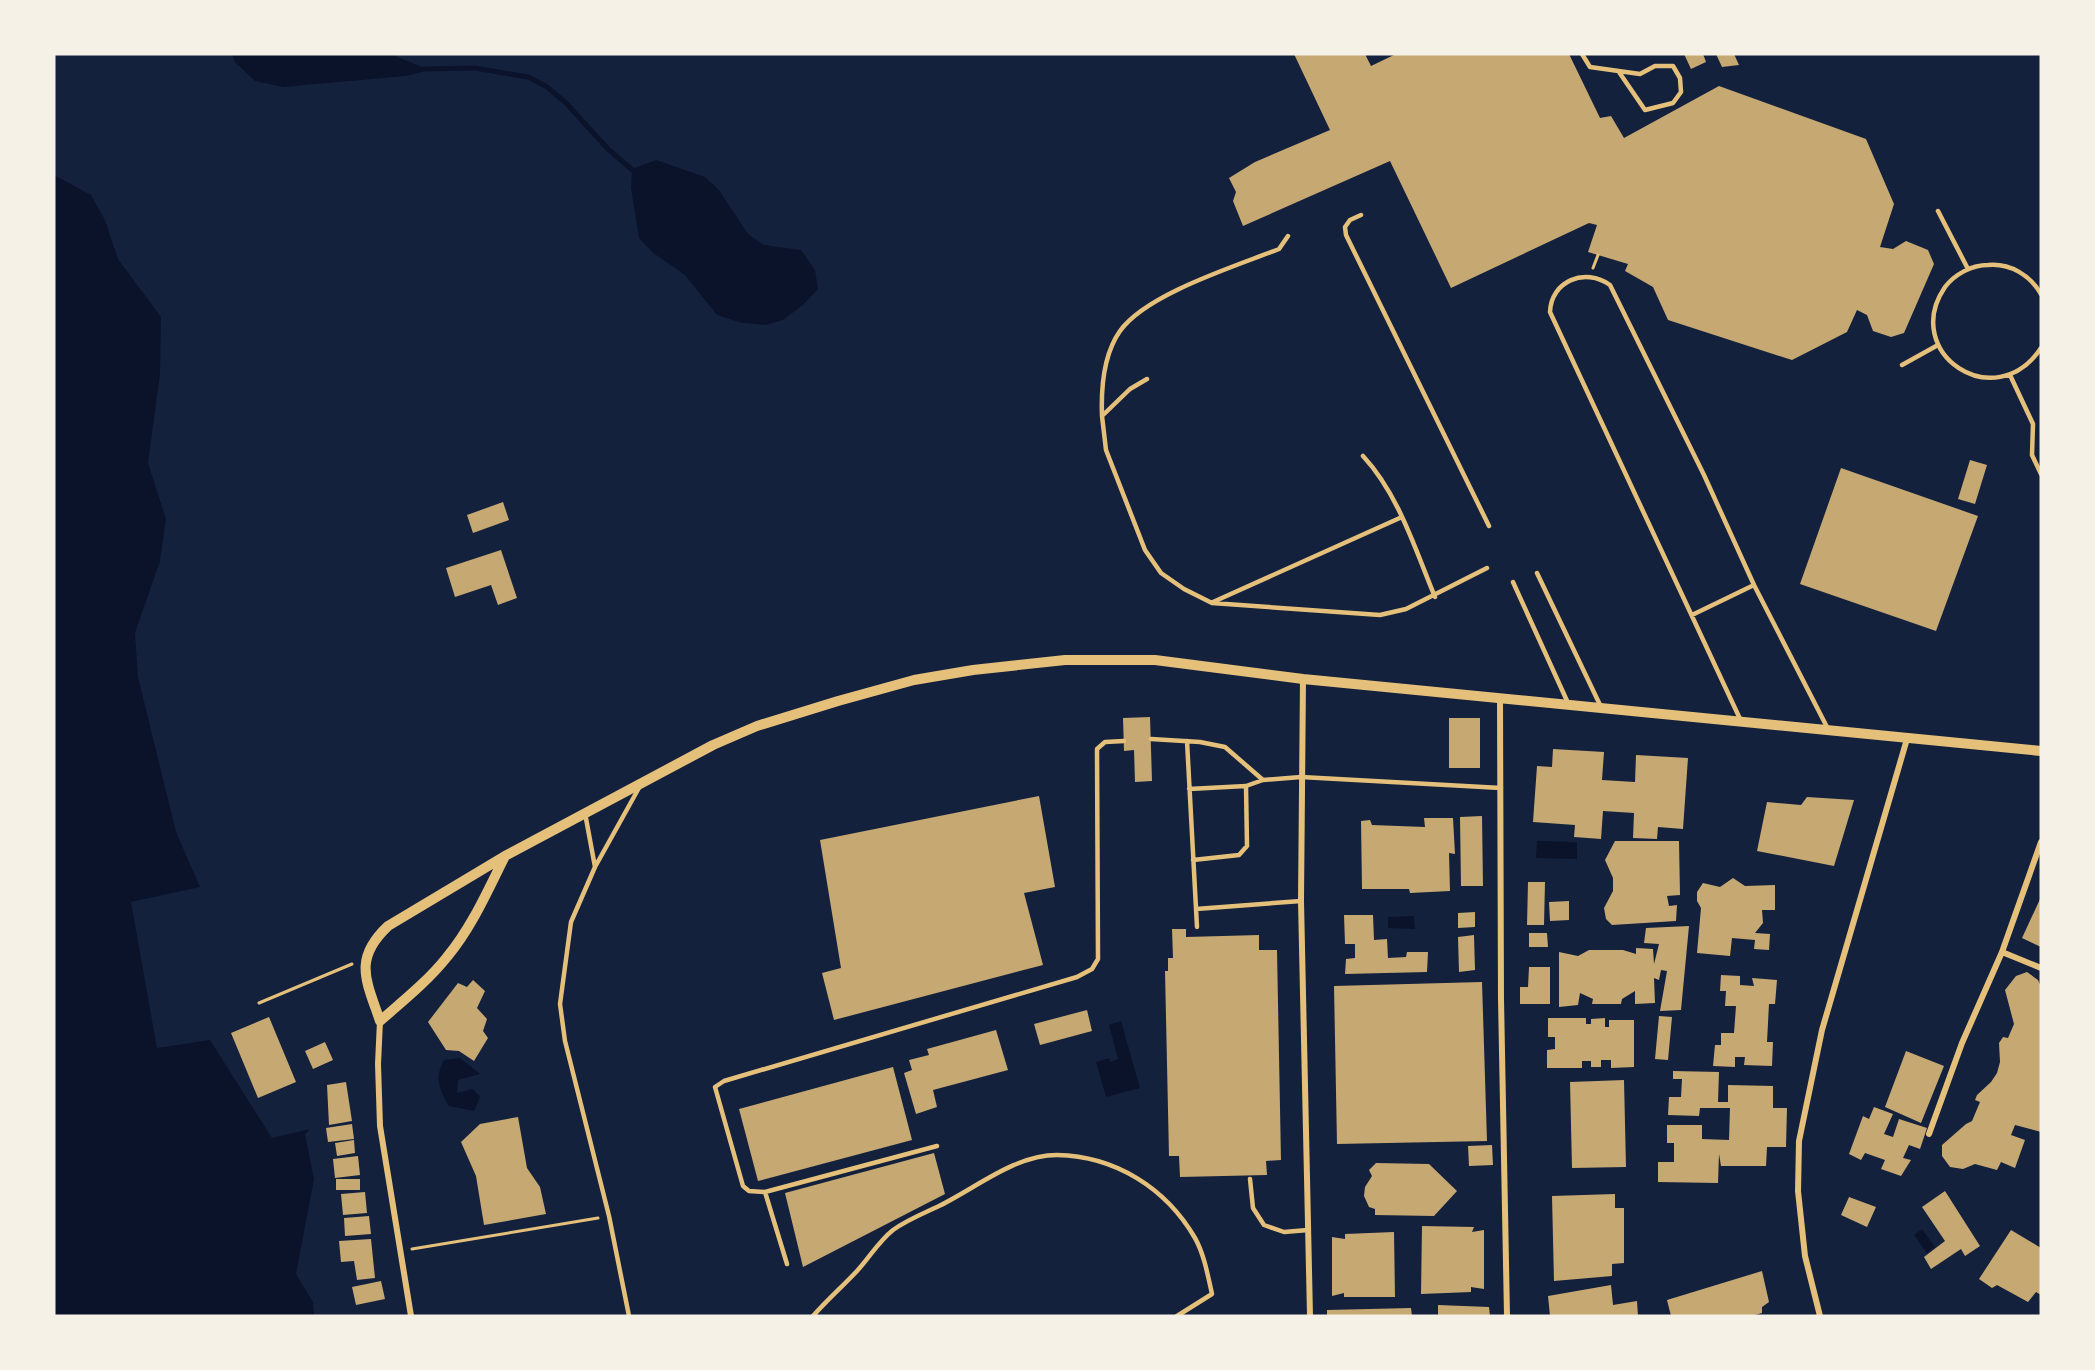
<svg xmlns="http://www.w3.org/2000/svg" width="2095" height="1370" viewBox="0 0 2095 1370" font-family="'DejaVu Sans',sans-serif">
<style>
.water{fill:#0b132b}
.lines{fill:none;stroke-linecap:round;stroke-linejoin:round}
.stream{stroke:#0b132b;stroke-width:5}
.building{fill:#c6a872}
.path{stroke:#e5c07b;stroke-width:3}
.service{stroke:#e5c07b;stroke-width:4.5}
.minor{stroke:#e5c07b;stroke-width:6}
.tertiary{stroke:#e5c07b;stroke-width:10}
</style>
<rect width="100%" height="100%" fill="#14213d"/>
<!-- water -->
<path class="water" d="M232,54H391L429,70L406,76L283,87L255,81L235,62Z
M656,160L705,177L719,190L748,234L764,245L801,250L815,270L818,289L803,305L783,320L766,325L742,323L717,315L685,275L652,252L639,238L631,188L632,169Z
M54,175L91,195L105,220L118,259L161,317L160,374L148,463L166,519L160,561L135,633L138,677L176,832L200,887L131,902L157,1048L210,1040L272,1138L310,1129L305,1134L314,1179L296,1274L313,1302L314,1316H54Z
M1537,841L1577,842V859L1536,858Z
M1414,916L1415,929L1388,928V917Z
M1121,1021L1140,1088L1106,1097L1096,1062L1109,1058L1110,1062L1118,1059L1109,1025Z
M460,1058L480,1074L458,1080L457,1093L473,1089L480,1097L474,1111L449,1106C439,1089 434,1078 444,1060Z
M1922,1229L1935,1247L1927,1253L1914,1235Z"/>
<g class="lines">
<!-- stream -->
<path class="stream" d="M423,69L475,68L528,77L547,87L565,102L608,149L636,173"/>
</g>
<!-- building -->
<path class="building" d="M1294,54H1365L1371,66L1396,54H1569L1600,118L1611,116L1624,138L1719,86L1866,139L1894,204L1880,247L1893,249L1906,241L1928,250L1934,264L1904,333L1891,337L1873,331L1867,315L1857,310L1847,332L1792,360L1668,320L1653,287L1625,271L1628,264L1588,252L1597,225L1589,223L1451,288L1390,161L1243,226L1233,201L1236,192L1229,178L1255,162L1330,130Z
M1684,54H1703L1706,62L1691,69Z
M1716,54H1734L1739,65L1722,67Z
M1970,460L1987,465L1975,504L1958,499Z
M1841,468L1978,516L1936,631L1800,584Z
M503,502L509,520L473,533L467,515Z
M501,550L517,598L498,605L491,585L455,597L446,568Z
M1150,717L1152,781L1135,782L1134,750L1124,751L1123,718Z
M1449,718H1480V768H1449Z
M1553,749L1604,752L1602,780L1635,782L1636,755L1688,758L1683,829L1658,827L1657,839L1633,838L1634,813L1603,811L1601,839L1574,837L1575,825L1533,822L1537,766L1552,767Z
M1039,796L1055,887L1024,893L1043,965L834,1020L822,973L841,968L820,840Z
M1807,797L1854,800L1834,866L1757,851L1767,802L1801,805Z
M1482,816L1483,886H1461L1460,817Z
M1424,818H1453L1455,854L1449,853L1450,891L1410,893L1409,889H1362L1361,821L1370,820L1372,825L1425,827Z
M1615,841H1679L1680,895L1667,896L1669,906L1677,905L1676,921L1612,925L1606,919L1604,908L1613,891V878L1605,860Z
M1733,878L1745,886L1775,885V910H1762L1763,923L1755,933L1770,934L1769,950L1754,949L1755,940L1732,938L1730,956L1697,953L1701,908L1697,901V892L1703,883L1720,887Z
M1528,882H1545L1544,925H1527Z
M2041,897V947L2022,938Z
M1569,901V920L1550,921L1549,902Z
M1475,912V927L1458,928V913Z
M1344,915H1373L1374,940L1387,939L1388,958L1406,957L1407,952H1428L1427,972L1345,974L1346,959L1355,958V944H1345Z
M1689,926L1681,1010L1660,1011L1667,971L1661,970L1659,980L1654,978L1655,1003L1635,1004V991L1622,999L1621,1004H1592L1593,999L1580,993L1578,1005L1559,1007V952L1578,956L1589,950H1623L1636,954V948L1653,949L1654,964L1659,944L1644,943L1646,928Z
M1172,929H1186V937L1259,935V950H1277L1281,1160L1266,1161L1267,1175L1180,1177L1179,1156H1169L1165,971H1168V958H1173Z
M1529,933H1547L1548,947H1529Z
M1474,935L1475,970L1459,972L1458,937Z
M1529,967H1550V1004H1520V987H1528Z
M2027,972L2038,980L2041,987V1132L2015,1125L2011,1135L2025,1140L2015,1168L2001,1162L1997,1170L1975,1164L1963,1169L1950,1167L1942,1156V1145L1966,1124L1972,1121L1980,1102L1975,1100L1977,1095L1991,1082L1997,1073L2000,1062L1999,1043L2003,1037L2008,1038L2014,1024L2005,990L2016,976Z
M1721,975L1740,976V985L1754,986L1752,978L1777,980L1775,1004H1769L1767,1042H1773L1772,1066L1744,1065L1745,1057H1735V1067L1713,1066L1715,1045H1721V1033H1734L1736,1006H1725L1726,991H1720Z
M473,980L485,991L477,1008L487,1019L483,1031L488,1038L474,1061L459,1051L446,1050L428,1022L458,983L467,987Z
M1482,982L1487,1141L1337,1144L1334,986Z
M1087,1010L1092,1031L1040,1045L1034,1024Z
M1659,1016L1672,1017L1668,1060L1655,1059Z
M269,1017L296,1082L258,1098L231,1033Z
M1548,1018H1586V1024H1591V1019L1605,1018V1027H1609V1020H1634V1067L1611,1068V1060H1601V1067H1591V1061H1582V1068H1547V1050L1555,1049V1037H1548Z
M996,1030L1008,1070L933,1090L937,1107L916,1114L904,1073L912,1070L909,1060L929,1055L927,1049Z
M325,1042L333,1060L313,1069L305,1051Z
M1906,1051L1944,1066L1921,1123L1885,1107Z
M893,1067L912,1140L758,1181L739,1109Z
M1673,1071L1719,1072L1718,1102H1728V1085L1773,1086V1108H1787L1786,1147H1767L1766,1166H1721L1719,1154L1718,1183L1658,1182V1162H1674V1143H1667V1125H1702V1139L1729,1140L1730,1108H1700L1699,1116L1668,1115L1669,1097H1681L1682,1079H1673Z
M1624,1080L1626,1167L1572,1168L1570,1082Z
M346,1082L352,1121L329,1125L327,1085Z
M1874,1107L1893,1114L1884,1134L1893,1137L1899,1119L1927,1128L1920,1149L1909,1145L1903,1158L1911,1160L1901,1176L1881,1169L1885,1160L1865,1153L1861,1160L1849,1154L1863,1116L1869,1119Z
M518,1117L527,1168L540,1187L546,1214L484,1225L476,1176L461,1142L480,1124Z
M352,1124L354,1139L328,1142L326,1128Z
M354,1140L355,1153L337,1156L335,1143Z
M1492,1145L1493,1165L1469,1166L1468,1146Z
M934,1153L945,1194L803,1267L785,1193Z
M358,1156L360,1175L335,1178L333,1159Z
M1376,1163L1429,1164L1457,1191L1434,1216L1375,1215V1209L1369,1207L1364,1196L1365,1187L1372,1176L1369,1170Z
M336,1179H360V1190H336Z
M1945,1191L1980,1246L1965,1256L1961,1249L1931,1269L1924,1257L1945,1241L1922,1207Z
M365,1192L367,1213L343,1215L341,1194Z
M1615,1194V1208H1624V1263L1612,1264V1276L1554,1281L1552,1196Z
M1849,1197L1876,1207L1867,1227L1841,1215Z
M369,1216L371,1234L345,1236L344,1218Z
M1422,1226L1474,1227L1472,1232L1484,1230V1289L1471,1287V1292L1421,1294Z
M2011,1230L2041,1248V1295L2036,1292L2028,1302L1997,1285L1992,1288L1979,1279Z
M1394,1232L1395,1297H1344V1293L1332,1296V1237L1345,1239V1234Z
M371,1239L375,1278L357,1280L354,1261L341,1262L339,1241Z
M1762,1271L1769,1302L1762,1307V1313L1751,1316H1671L1667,1300Z
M381,1281L385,1299L356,1305L352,1287Z
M1611,1285L1613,1305L1637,1301L1638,1316H1550L1548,1296Z
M1438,1305L1489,1307L1490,1316H1438Z
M1411,1308L1412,1316H1327V1310Z"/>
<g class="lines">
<!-- path -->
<path class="path" d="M1593,268L1598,255
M259,1003L352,964
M412,1249L598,1218"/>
<!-- service -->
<path class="service" d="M1582,54L1590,67L1640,74L1655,66H1673L1680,78L1681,92L1673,103L1645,110L1619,72
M1938,211L1968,269
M1361,215L1350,220L1345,227L1346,235L1489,526
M2041,294C2030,275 2010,263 1988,265C1972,265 1955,274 1945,287C1900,353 1995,417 2041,348
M1902,365L1938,345
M2010,375L2033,424L2032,455L2041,474
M1147,379L1130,389L1102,416L1106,450L1145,550L1161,573L1184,589L1212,603L1380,615L1406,609L1487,568
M1102,416C1101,389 1103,355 1120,331C1146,294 1236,266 1279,249L1288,236
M1363,456C1399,495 1415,549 1435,597
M1537,573L1601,707
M1513,582L1568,703
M1213,602L1402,517
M1692,615L1754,585
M1741,721L1550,312C1551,281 1585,267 1610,285L1704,475L1754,585L1828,729
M1151,739L1200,742L1225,747L1263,780L1301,777L1501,788
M1187,741L1197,927
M1189,789L1246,786L1263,780
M585,813L595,867
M1193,860L1239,855L1247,846L1246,786
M1196,909L1301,901
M937,1146L765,1192L749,1191L743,1186L715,1087L724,1081L1077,977L1092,969L1098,959L1097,749L1105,742L1124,741
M1250,1179L1253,1208L1264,1225L1284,1232L1308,1230
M765,1192L787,1264
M629,1316L609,1216L565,1041L560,1004L571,922L595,867L640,786
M813,1316C827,1300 843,1286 857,1271C870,1257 878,1242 893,1230C907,1220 922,1214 937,1207C975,1189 1014,1155 1057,1155C1115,1156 1166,1188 1195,1238C1204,1254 1208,1276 1212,1294L1177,1316"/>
<!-- minor -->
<path class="minor" d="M1303,679L1301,901L1310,1316
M1500,699L1501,999L1507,1316
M2002,952L2041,968
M380,1021L378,1064L380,1126L411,1316
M1929,1134L1962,1043L2002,952L2041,842
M1820,1316L1805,1256L1798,1191L1799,1141L1822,1030L1907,739"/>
<!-- tertiary -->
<path class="tertiary" d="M505,856C488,890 472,927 447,957C428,981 403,1001 380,1021C366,980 353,959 388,926L505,856L713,745L757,726L838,701L914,680L973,670L1065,660H1155L1303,679L2041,751"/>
</g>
<!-- border -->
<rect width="2095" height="1370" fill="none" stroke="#f6f1e7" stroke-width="111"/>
</svg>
